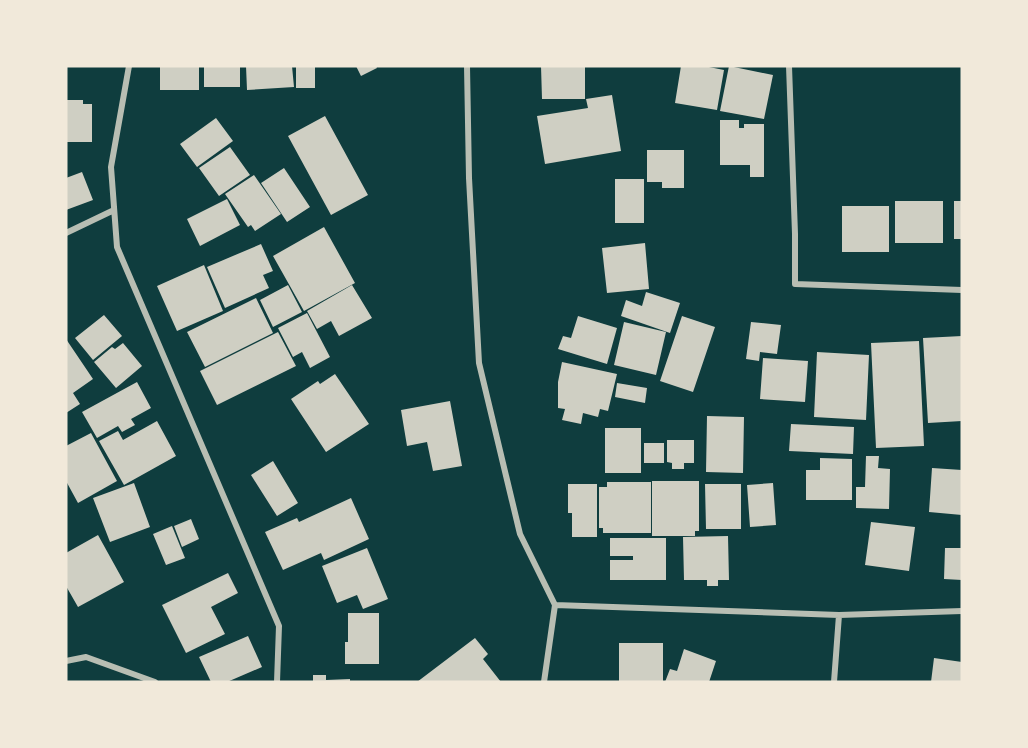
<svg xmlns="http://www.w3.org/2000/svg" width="1028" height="748" viewBox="0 0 1028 748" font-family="'Open Sans',sans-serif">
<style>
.building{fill:#cfcfc3}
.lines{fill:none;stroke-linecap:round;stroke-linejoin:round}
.minor{stroke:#b8beb3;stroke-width:6}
</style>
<rect width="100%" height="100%" fill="#0f3d3e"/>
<!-- building -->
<path class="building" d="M160,66H199V90H160Z
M204,66H240V87H204Z
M246,66H292L294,87L247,90Z
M296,66H315V88H296Z
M356,66H376L377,68L361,76Z
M541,66H585V99H542Z
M681,66H704L724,70L717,110L675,103Z
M729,66L773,75L764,119L720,111Z
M612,95L621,151L545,164L537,116L588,108L586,99Z
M66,100H83V104H92V142H66Z
M325,116L368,195L331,215L288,136Z
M216,118L233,141L197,167L180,144Z
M720,120H739V128H744V124H764V177H750V165H720Z
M230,147L250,175L219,196L199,168Z
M647,150H684V188H662V182H647Z
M284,168L310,207L287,222L261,183Z
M82,172L93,200L66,210V178Z
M254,175L281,214L255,231L251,225L248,227L225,194Z
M615,179H644V223H615Z
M227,199L240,225L200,246L187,219Z
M895,201H943V243H895Z
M954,201H962V239H954Z
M842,206H889V252H842Z
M324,227L355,283L304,311L273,256Z
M645,243L649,289L607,293L602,248Z
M261,244L273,271L263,275L269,288L225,308L207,267Z
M204,265L223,311L177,331L157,286Z
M288,285L302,312L273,327L260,300Z
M352,285L372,318L339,336L331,321L317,329L307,311Z
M646,292L680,303L670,333L621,316L626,300L642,306Z
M256,298L273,333L205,367L187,332Z
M307,313L330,357L310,368L302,352L293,357L278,328Z
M104,315L122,336L93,360L75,338Z
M578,316L617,328L607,364L558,349L563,336L571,338Z
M682,316L715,327L693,392L660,381Z
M624,322L666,332L656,375L614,365Z
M751,322L781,325L777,354L760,352L759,361L746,359Z
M278,332L296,366L217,405L200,371Z
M962,336V421L928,423L923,338Z
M66,339L93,379L73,393L80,404L66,413Z
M919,341L924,446L876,448L871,343Z
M123,343L142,366L116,388L94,362L112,347L115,349Z
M817,352L869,355L866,420L814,417Z
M763,358L808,361L805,402L760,399Z
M562,362L617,374L608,411L600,409L598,417L583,413L581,424L562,420L565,409L558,408V382Z
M335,374L369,424L326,452L291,399L318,381L320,384Z
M137,382L151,408L131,419L135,425L122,432L118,426L97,438L82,412Z
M617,383L647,388L645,403L615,397Z
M450,401L462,466L433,471L427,442L407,446L401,410Z
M707,416L744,417L743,473L706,472Z
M157,421L176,456L124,485L99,441L118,431L123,440Z
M791,424L854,427L853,454L789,451Z
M605,428H641V473H605Z
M91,433L117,481L78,503L66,481V446Z
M667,440H694V463H684V469H672V463L667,462Z
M644,443H664V463H644Z
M866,456H879L878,468L890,469L889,509L856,508V487H865Z
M820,458L852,459V500H806V470H820Z
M273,461L298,503L277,516L251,475Z
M932,468L962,470V515L929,512Z
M652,481H699V531H695V536H652Z
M607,482H651V533H603V528H599V487H607Z
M134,483L150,527L110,542L93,498Z
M773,483L776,525L750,527L747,485Z
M568,484H597V537H572V513H568Z
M705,484H741V529H706Z
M351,498L369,539L324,560L321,553L283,570L265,532L297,518L299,522Z
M191,519L199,539L182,547L174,526Z
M871,522L915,527L909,571L865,565Z
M172,526L185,558L166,565L153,534Z
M98,535L124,582L78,607L66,586V553Z
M728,536L729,580H718V586H707V580H684L683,537Z
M610,538H666V580H610V560H633V556H610Z
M367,548L388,599L363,609L357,595L337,603L322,566Z
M945,548H962V580L944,579Z
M228,573L238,593L211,607L225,634L186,653L162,605Z
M348,613H379V664H345V642H348Z
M248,636L262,667L227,682H211L199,657Z
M475,638L488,654L483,659L501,682H417Z
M619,643H663V682L619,681Z
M684,649L716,661L709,682H665L670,669L677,671Z
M934,658L962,662V682H931Z
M313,675H326V680L350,679V682H313Z"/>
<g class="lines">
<!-- minor -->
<path class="minor" d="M129,66L111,167L117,247L279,626L277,682
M467,66L469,178L479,363L520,534L555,605L544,682
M789,66L795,234V284L962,290
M66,233L114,210
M555,605L839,615L962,611
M66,661L86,657L155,682
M834,682L839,615"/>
</g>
<!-- border -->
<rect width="1028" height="748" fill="none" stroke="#f1e9da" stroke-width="135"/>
</svg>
